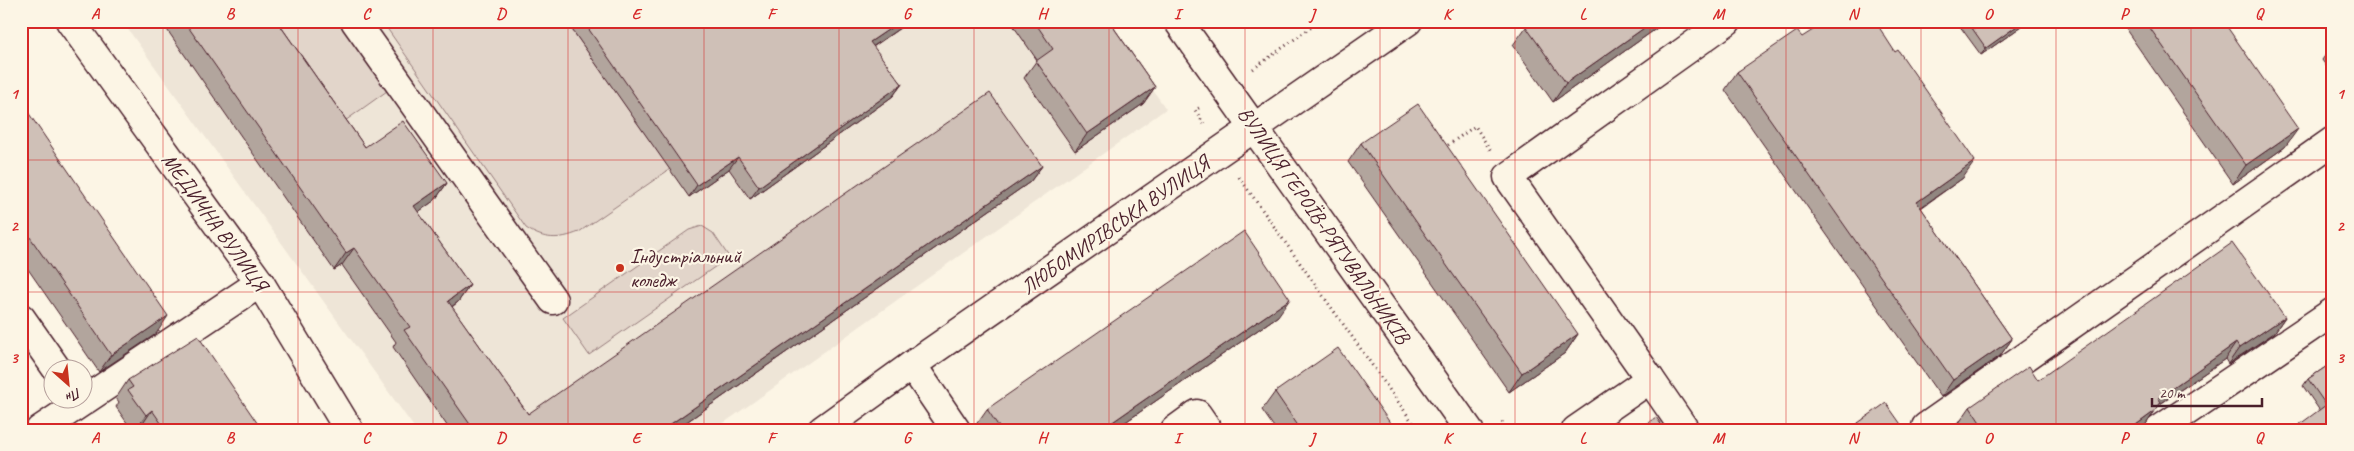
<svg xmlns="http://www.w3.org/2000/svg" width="2354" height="451" font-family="Caveat,sans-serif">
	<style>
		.built { fill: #eee5d7 }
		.green { fill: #e2d5ca; stroke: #967a7a }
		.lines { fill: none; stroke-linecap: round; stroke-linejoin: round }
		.minor-casing { stroke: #4a1f2b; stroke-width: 31 }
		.path { stroke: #4a1f2b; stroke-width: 3; stroke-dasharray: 1 4; stroke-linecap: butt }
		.minor { stroke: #fcf5e5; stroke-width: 28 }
		.wall { fill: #b2a59d; stroke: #4a1f2b }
		.shaded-wall { fill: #918680; stroke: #4a1f2b }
		.building { fill: #cfc0b7; stroke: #4a1f2b }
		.grid { fill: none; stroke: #d62828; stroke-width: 1; stroke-opacity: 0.55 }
		.poi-dot { fill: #c8321e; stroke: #fcf5e5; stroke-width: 2 }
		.labels { text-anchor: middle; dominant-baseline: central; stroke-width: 4.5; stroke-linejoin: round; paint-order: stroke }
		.street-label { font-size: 21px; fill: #4a1f2b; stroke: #fcf5e5 }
		.poi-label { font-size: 21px; fill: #4a1f2b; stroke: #fcf5e5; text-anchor: start }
		.neatline { fill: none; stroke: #d62828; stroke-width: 2 }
		.grid-label { font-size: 16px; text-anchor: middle; font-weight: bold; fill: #d62828 }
	</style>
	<rect width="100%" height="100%" fill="#fcf5e5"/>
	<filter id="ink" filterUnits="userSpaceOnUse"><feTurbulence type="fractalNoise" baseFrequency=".02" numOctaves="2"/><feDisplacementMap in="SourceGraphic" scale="10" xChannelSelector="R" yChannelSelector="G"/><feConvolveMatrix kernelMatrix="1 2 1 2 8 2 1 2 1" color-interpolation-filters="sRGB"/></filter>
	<g filter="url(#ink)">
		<polygon class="built" points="122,21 1105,21 1166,109 714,430 416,430"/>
		<g class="green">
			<polygon points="275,21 338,21 387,91 345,121"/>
			<path d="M382 21H566L670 169 579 232C559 240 544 240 526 228Z"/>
			<polygon points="702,226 713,233 729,257 589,355 563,318 689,230"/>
		</g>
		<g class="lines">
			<defs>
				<g id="minor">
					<polyline points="70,21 260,283 349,430"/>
					<polyline points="355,21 553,300"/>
					<polyline points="1178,21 1469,430"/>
					<polyline points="21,318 56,368"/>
					<polyline points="912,365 956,430"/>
					<polyline points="1650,379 1685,430"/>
					<polyline points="40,430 260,283"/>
					<polyline points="822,430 912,365 1408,21"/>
					<polyline points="1175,430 1197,414 1208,430"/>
					<polyline points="1576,430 1650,379 1508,177 1727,21"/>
					<polyline points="1928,430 1926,427 2333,141"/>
					<polyline points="2159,430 2333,312"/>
				</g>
			</defs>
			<use href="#minor" class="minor-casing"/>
			<g class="path">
				<polyline points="1253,69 1320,21"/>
				<polyline points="1199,108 1195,110 1204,124"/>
				<polyline points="1444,148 1475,126 1491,151"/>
				<polyline points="1239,177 1418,430"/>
				<polyline points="1502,422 1508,430"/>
			</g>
			<use href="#minor" class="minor"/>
		</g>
		<g class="wall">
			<polygon points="161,21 277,21 365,147 447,183 435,200 418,212 470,285 458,302 452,307 528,414 1042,166 1030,182 675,430 450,430 393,347 396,342 342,265 334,270"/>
			<polygon points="566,21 910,21 873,47 902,84 893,96 750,199 729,169 689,197"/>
			<polygon points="1010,21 1109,21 1155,87 1143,104 1075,151 1024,78 1037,60"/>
			<polygon points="1667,21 1553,102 1513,45 1526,27"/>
			<polygon points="1962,21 2025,21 2022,26 1981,55 1959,25"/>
			<polygon points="2120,21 2223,21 2285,147 2233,184"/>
			<polygon points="2328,21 2333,21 2333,28"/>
			<polygon points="1802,37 1963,178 1921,208 2012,339 2000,356 1941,397 1725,90 1737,72"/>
			<polygon points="2333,48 2333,76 2322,60 2327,53"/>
			<polygon points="21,102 156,334 99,372 21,259"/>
			<polygon points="1361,143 1578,334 1565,353 1509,392 1348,162"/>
			<polygon points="1278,316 1114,430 977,430 975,426 987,409"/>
			<polygon points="2285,317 2274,333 2228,364 2225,359 2159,405 2144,427 2140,430 1963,430 1959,423 1970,407 2038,380"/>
			<polygon points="2333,362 2333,430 2303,386 2308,379"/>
			<polygon points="128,380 262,430 142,430 140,428 137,430 132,430 116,407 119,402 116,398"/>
			<polygon points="1275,392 1395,430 1276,430 1262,410"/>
			<polygon points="1858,423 1905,430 1853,430"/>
		</g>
		<g class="shaded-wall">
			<polygon points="901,21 910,21 862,54 870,42"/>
			<polygon points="1654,21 1667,21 1553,102 1566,83"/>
			<polygon points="2024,21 2025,21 2022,26 1981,55 1986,48"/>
			<polygon points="902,84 893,96 750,199 759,187"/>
			<polygon points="1155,87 1143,104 1075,151 1087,134"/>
			<polygon points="2298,129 2285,147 2233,184 2246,165"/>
			<polygon points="738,157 729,169 689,197 697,185"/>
			<polygon points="1975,161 1963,178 1904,219 1917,202"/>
			<polygon points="1042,166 1030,182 675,430 662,430"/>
			<polygon points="447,183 435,200 403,223 414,206"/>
			<polygon points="354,248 342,265 334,270 346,253"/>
			<polygon points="470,285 458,302 436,318 448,301"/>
			<polygon points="1290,299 1278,316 1114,430 1101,430"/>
			<polygon points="168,316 156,334 99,372 111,355"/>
			<polygon points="2285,317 2274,333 2228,364 2239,348"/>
			<polygon points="1578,334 1565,353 1509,392 1522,373"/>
			<polygon points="2012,339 2000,356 1941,397 1953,380"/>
			<polygon points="2236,343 2225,359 2147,413 2158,398"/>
			<polygon points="152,410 140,428 137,430 136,430 146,415"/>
			<polygon points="2155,411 2144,427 2140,430 2129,430"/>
		</g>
		<g class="building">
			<polygon points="184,21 277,21 365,147 403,121 447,183 414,206 470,285 448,301 528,414 990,93 1042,166 662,430 474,430 404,330 410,327 354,248 346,253"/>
			<polygon points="583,21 901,21 870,42 902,84 759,187 738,157 697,185"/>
			<polygon points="1034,21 1109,21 1155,87 1087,134 1036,61 1053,49"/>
			<polygon points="1534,21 1654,21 1566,83 1526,27"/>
			<polygon points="1827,21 1875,21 1895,52 1898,50 1975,161 1917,202 2012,339 1953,380 1737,72 1797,31 1802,37"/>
			<polygon points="1967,21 2024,21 1986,48"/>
			<polygon points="2145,21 2223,21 2298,129 2246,165"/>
			<polygon points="2333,48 2333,61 2327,53"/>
			<polygon points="21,102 168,316 111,355 21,224"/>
			<polygon points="1418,104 1578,334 1522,373 1361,143"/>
			<polygon points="1244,231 1290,299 1101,430 1001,430 987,409"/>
			<polygon points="2232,243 2285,317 2239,348 2236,343 2158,398 2161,402 2155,411 2129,430 2120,430 2119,428 2117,430 1985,430 1970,407 2029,366 2038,380"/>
			<polygon points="198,336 262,430 166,430 152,410 146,415 128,390 133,387 128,380"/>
			<polygon points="1338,348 1395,430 1301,430 1275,392"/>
			<polygon points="2333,362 2333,430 2292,430 2326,405 2308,379"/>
			<polygon points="1886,403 1905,430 1863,430 1858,423"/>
			<polygon points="1656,417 1665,430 1638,430"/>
		</g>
	</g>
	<path class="grid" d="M163 21V430M298 21V430M433 21V430M568 21V430M704 21V430M839 21V430M974 21V430M1109 21V430M1245 21V430M1380 21V430M1515 21V430M1650 21V430M1786 21V430M1921 21V430M2056 21V430M2191 21V430M21 160H2333M21 292H2333"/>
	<circle class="poi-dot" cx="620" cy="268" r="5"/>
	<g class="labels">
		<g class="street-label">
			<text transform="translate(215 222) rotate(54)">МЕДИЧНА ВУЛИЦЯ</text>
			<text transform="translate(1115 225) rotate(-35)">ЛЮБОМИРІВСЬКА ВУЛИЦЯ</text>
			<text transform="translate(1324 225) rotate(55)">ВУЛИЦЯ ГЕРОЇВ-РЯТУВАЛЬНИКІВ</text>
		</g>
		<g class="poi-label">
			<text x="630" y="256">Індустріальний<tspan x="630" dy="24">коледж</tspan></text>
		</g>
	</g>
	<rect width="2354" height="451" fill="none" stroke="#fcf5e5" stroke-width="55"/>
	<g transform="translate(68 384) rotate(153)"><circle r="24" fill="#fcf5e5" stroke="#b59f9b"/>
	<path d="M0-4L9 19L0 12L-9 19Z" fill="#c8321e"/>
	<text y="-8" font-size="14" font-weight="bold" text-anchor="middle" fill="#4a1f2b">Пн</text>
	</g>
	<path d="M2152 398v8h110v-8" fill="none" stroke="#4a1f2b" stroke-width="2.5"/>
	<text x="2159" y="398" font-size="15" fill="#4a1f2b" stroke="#fcf5e5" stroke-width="4" paint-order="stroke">20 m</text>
	<rect x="28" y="28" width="2298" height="396" class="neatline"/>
	<g class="grid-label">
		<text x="95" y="19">A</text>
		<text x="230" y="19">B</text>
		<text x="366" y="19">C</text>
		<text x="501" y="19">D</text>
		<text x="636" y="19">E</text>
		<text x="771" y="19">F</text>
		<text x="907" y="19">G</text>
		<text x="1042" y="19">H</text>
		<text x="1177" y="19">I</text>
		<text x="1312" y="19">J</text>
		<text x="1447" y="19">K</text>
		<text x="1583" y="19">L</text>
		<text x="1718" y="19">M</text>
		<text x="1853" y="19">N</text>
		<text x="1988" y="19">O</text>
		<text x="2124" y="19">P</text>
		<text x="2259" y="19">Q</text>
		<text x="14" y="99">1</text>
		<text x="2340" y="99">1</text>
		<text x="14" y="231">2</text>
		<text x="2340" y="231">2</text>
		<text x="14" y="363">3</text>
		<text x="2340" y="363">3</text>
		<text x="95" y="443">A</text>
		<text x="230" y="443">B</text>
		<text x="366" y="443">C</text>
		<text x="501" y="443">D</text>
		<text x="636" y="443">E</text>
		<text x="771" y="443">F</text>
		<text x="907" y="443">G</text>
		<text x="1042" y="443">H</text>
		<text x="1177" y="443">I</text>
		<text x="1312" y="443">J</text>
		<text x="1447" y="443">K</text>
		<text x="1583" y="443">L</text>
		<text x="1718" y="443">M</text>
		<text x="1853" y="443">N</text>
		<text x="1988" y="443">O</text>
		<text x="2124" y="443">P</text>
		<text x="2259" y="443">Q</text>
	</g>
</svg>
